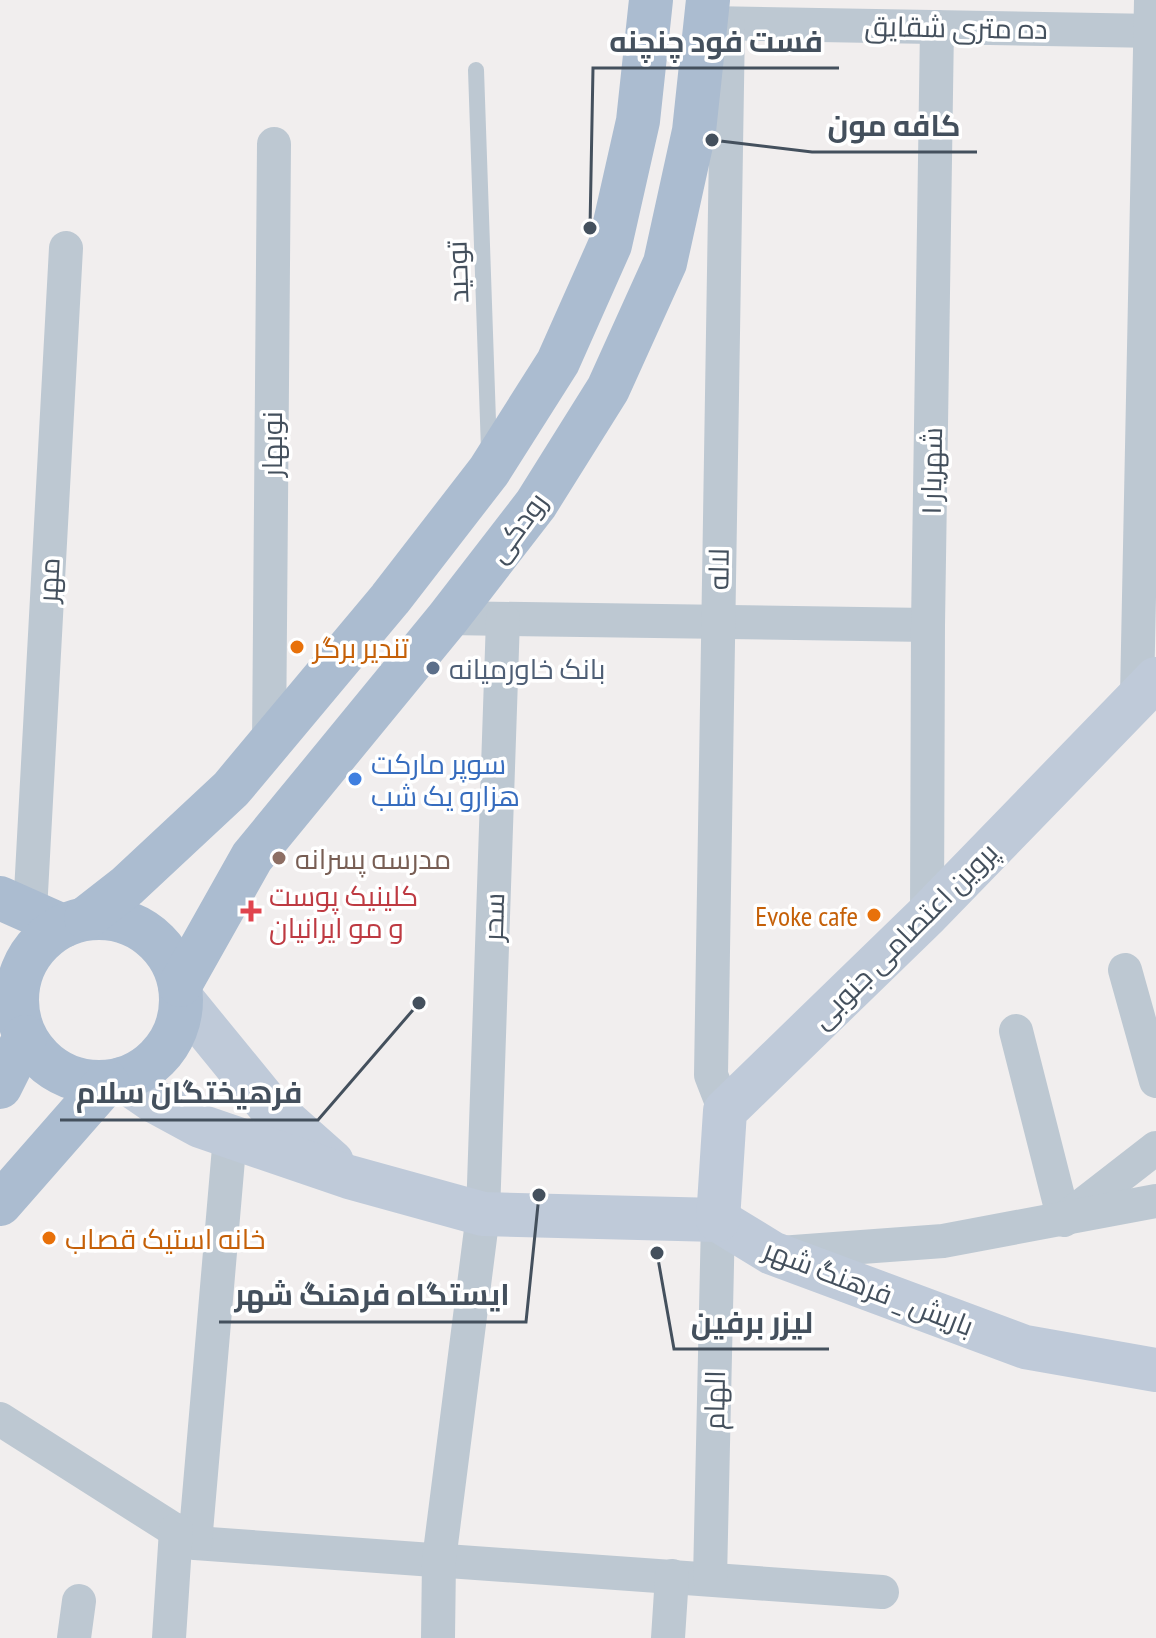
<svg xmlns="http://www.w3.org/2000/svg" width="1156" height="1638" font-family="'PT Sans Narrow',Cairo,sans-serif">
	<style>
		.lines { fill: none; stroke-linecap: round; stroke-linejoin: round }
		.service { stroke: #bdc8d2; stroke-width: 16 }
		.minor { stroke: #bdc8d2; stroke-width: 34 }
		.secondary { stroke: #bfcad9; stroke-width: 44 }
		.primary { stroke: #abbcd0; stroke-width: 44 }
		.food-dot { fill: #e8710a; stroke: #fff; stroke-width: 3 }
		.service-dot { fill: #5c6f8a; stroke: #fff; stroke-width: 3 }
		.shop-dot { fill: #3f7fe0; stroke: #fff; stroke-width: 3 }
		.education-dot { fill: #8d6e63; stroke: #fff; stroke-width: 3 }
		.health-dot { fill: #e0444e; stroke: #fff; stroke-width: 3 }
		.labels { text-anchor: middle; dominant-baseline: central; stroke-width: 7; stroke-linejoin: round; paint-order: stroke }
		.street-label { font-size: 28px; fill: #44505d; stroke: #fff }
		.food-label { font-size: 28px; fill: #c56008; stroke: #fff; text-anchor: start }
		.service-label { font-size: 28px; fill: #4e5e75; stroke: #fff; text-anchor: start }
		.shop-label { font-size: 28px; fill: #366cbe; stroke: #fff; text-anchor: start }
		.education-label { font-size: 28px; fill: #785e54; stroke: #fff; text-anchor: start }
		.health-label { font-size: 28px; fill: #be3a42; stroke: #fff; text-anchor: start }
		.leader { fill: none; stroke: #44505d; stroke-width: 3 }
		.callout-dot { fill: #44505d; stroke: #fff; stroke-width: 3 }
		.callout-label { font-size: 30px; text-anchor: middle; font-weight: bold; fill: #44505d; stroke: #fff; stroke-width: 7; stroke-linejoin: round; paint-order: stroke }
	</style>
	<rect width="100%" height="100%" fill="#f1eeee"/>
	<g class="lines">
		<polyline class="service" points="476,70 489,450"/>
		<g class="minor">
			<polyline points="708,23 1156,31"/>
			<polyline points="448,618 928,625"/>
			<polyline points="1137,696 1151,0"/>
			<polyline points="269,745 274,144"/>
			<polyline points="30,911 66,248"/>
			<polyline points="927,915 928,625 937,27"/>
			<polyline points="1125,970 1156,1081"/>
			<polyline points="1016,1031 1064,1220"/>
			<polyline points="725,1111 711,1075 728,24"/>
			<polyline points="1071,1214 1156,1148"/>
			<polyline points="780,1253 943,1241 1156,1201"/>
			<polyline points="0,1419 195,1543 882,1592"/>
			<polyline points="195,1543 230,1136"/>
			<polyline points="710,1579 718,1220"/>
			<polyline points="74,1638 79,1601"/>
			<polyline points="169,1638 176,1530"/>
			<polyline points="438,1638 439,1560 483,1214 503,619"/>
			<polyline points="668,1638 672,1576"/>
		</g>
		<g class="secondary">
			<polyline points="181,998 270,1107 332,1162"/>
			<polyline points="122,1079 154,1101 200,1126 349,1177 483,1214 718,1220 772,1253 1025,1347 1156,1370"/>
			<polyline points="718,1220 725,1111 927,915 1156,679"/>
		</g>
		<g class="primary">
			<polyline points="0,898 63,926"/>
			<circle cx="99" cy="1000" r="82"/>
			<polyline points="86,918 127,886 231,789 390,599 489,471 558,362 610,245 638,121 651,0"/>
			<polyline points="180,985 252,857 448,618 536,504 608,389 665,263 694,131 708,0"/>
			<polyline points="0,1087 25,1037"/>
			<polyline points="0,1204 107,1082"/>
		</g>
	</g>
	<g class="food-dot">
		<circle cx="297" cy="647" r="8"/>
		<circle cx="874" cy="915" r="8"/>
		<circle cx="49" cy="1238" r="8"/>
	</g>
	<circle class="service-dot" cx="433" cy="668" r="8"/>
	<circle class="shop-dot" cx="355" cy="779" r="8"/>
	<circle class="education-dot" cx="279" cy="858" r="8"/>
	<path class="health-dot" d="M247 899h8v8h8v8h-8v8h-8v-8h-8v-8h8z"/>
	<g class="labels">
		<g class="street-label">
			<text transform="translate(956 27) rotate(1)">ده متری شقایق</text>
			<text transform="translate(457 272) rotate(-92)">توحید</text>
			<text transform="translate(271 444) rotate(-90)">نوبهار</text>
			<text transform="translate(931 471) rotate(-89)">شهریار ۱</text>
			<text transform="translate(517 527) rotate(-54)">رودکى</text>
			<text transform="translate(718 569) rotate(-89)">لاله</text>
			<text transform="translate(48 580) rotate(-87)">مهر</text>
			<text transform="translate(493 917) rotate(-88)">سحر</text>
			<text transform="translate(904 935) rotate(-45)">پروین اعتصامی جنوبی</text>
			<text transform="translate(869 1287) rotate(21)">باریش _ فرهنگ شهر</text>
			<text transform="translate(714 1400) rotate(-89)">الهام</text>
		</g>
		<g class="food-label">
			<text x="313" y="647">تندیر برگر</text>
			<text x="858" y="915" text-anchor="end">Evoke cafe</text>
			<text x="65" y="1238">خانه استیک قصاب</text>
		</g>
		<g class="service-label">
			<text x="449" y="668">بانک خاورمیانه</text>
		</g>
		<g class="shop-label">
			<text x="371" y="763">سوپر مارکت<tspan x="371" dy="32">هزارو یک شب</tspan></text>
		</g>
		<g class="education-label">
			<text x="295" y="858">مدرسه پسرانه</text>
		</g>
		<g class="health-label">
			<text x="269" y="895">کلینیک پوست<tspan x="269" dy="32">و مو ایرانیان</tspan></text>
		</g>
	</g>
	<path class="leader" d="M590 228L593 68H839M712 140L812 152H977M419 1003L318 1120H60M539 1195L526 1322H219M657 1253L674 1349H829"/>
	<g class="callout-dot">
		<circle cx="590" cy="228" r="8"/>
		<circle cx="712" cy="140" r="8"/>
		<circle cx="419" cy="1003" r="8"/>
		<circle cx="539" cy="1195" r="8"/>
		<circle cx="657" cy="1253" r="8"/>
	</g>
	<g class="callout-label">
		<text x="716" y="52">فست فود چنچنه</text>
		<text x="894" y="136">کافه مون</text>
		<text x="189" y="1103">فرهیختگان سلام</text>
		<text x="372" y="1305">ایستگاه فرهنگ شهر</text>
		<text x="752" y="1333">لیزر برفین</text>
	</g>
</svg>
